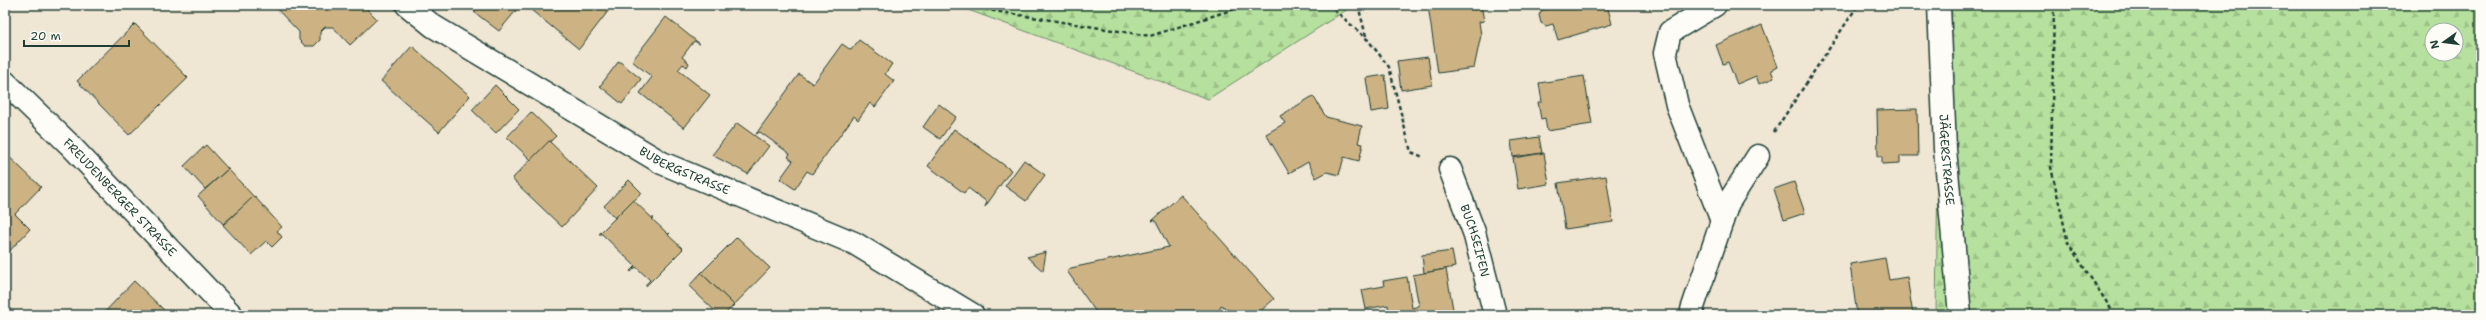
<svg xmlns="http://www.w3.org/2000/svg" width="2486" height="320" font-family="'Shantell Sans',sans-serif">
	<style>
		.forest { fill: url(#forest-firs); stroke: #6a8e68; fill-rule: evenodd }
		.building { fill: #cdb383; stroke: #1f3d34 }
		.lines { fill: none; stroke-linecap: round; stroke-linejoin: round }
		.minor-casing { stroke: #1f3d34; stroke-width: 25 }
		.path { stroke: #1f3d34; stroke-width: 2.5; stroke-dasharray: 4 3; stroke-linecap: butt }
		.minor { stroke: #fdfcf7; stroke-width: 22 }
		.labels { text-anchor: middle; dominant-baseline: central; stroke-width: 3.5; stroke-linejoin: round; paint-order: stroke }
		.street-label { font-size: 12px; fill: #1f3d34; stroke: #fdfcf7 }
	</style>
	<defs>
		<pattern id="forest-firs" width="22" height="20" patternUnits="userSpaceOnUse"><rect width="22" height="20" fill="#b6e09d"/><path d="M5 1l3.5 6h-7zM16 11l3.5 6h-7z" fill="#9cc188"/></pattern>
	</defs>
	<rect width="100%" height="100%" fill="#efe6d4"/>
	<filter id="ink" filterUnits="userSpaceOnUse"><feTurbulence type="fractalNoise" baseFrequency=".025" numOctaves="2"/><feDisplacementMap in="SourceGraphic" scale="8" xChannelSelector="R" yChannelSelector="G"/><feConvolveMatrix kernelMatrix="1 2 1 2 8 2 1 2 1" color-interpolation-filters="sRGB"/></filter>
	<g filter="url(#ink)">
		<g class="forest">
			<polygon points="955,5 1354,5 1208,99"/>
			<path d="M1940 5H2481V315H1936ZM2432 30H2456V54H2432Z"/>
		</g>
		<g class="building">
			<polygon points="273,5 363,5 377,19 350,45 333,27 325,27 320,32 320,40 314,46 305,46 299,40 299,32"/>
			<polygon points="480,5 516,5 519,7 499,31 474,12"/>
			<polygon points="525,5 611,5 612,6 579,49"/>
			<polygon points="1436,5 1481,5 1484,21 1479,22 1481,35 1474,68 1438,73 1428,6"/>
			<polygon points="1548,5 1607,5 1612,24 1558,40 1553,24 1546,26 1541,23 1539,15 1542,10 1549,9"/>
			<polygon points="666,17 700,44 694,41 682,57 689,63 687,67 683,64 678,70 710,95 684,128 640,93 652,77 632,61"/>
			<polygon points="135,24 188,78 129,135 77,81"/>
			<polygon points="1762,25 1778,67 1771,70 1774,78 1759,84 1756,76 1737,84 1728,62 1723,64 1716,45"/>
			<polygon points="859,40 892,64 885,74 894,81 875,107 870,103 858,120 854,116 812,174 807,171 795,189 780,179 793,161 788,157 790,154 760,132 756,134 799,74 813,84 842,44 851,50"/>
			<polygon points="412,46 470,96 439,132 381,81"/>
			<polygon points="1428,57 1432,85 1401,90 1397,61"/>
			<polygon points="619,61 641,79 622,104 600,86"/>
			<polygon points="1385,75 1389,109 1371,112 1366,78"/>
			<polygon points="1584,76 1592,124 1547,131 1545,118 1541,119 1538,102 1542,102 1539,83"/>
			<polygon points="495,85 519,109 496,133 472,110"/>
			<polygon points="1313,96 1326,117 1362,126 1358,143 1363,144 1359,161 1344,157 1339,175 1327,172 1316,178 1308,162 1289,173 1266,134 1285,123 1280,116"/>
			<polygon points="939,104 956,117 940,139 923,127"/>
			<polygon points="1917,109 1918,156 1900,156 1900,163 1882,164 1882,156 1878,156 1877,110"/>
			<polygon points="531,112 556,136 531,160 507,137"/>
			<polygon points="737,123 769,146 748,174 712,155"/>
			<polygon points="954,129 1011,170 985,207 987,202 968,188 964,193 928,166"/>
			<polygon points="1539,137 1542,153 1513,157 1511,141"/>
			<polygon points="549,141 598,188 562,227 512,179"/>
			<polygon points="206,145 228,169 205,189 184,166"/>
			<polygon points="5,153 41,187 15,214 30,229 5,256"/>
			<polygon points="1544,153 1549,184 1518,189 1513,158"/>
			<polygon points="1024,160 1045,175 1026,201 1005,186"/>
			<polygon points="228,169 254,197 223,224 198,196"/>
			<polygon points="1606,176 1613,222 1565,229 1558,183"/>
			<polygon points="629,180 642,193 615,218 604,206"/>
			<polygon points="1794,182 1805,213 1784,220 1774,189"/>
			<polygon points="1181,195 1274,299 1256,315 1236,315 1221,305 1218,315 1098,315 1067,271 1071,268 1169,247 1155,220 1152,221"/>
			<polygon points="254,196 282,227 277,231 282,237 272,247 266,241 251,255 223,225"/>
			<polygon points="633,200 652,218 654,218 652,219 668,234 670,233 668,235 683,249 646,286 645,285 650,280 636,267 631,272 630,271 635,266 602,234 599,234"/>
			<polygon points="737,237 770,268 734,305 701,273"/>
			<polygon points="1452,251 1455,267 1424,273 1422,255"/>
			<polygon points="1046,252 1043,271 1027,257"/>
			<polygon points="1885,258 1889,280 1907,277 1913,315 1857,315 1850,264"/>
			<polygon points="1446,269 1454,315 1389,315 1388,305 1366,309 1362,290 1384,286 1383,281 1407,277 1412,308 1419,306 1413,275"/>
			<polygon points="701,273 734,305 724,315 719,315 689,286"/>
			<polygon points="134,281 165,311 162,315 102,315"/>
		</g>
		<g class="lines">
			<defs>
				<g id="minor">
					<path id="s1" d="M407 5 433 26 662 163 854 243 973 315"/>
					<polyline points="1715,5 1670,32 1665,53 1677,105 1722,221"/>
					<path id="s2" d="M1939 5 1945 149 1960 315"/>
					<path id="s3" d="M5 82 69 144 232 315"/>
					<path id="s4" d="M1450 169 1474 232 1495 315"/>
					<polyline points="1693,315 1692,310 1728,203 1758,156"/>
				</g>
			</defs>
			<use href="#minor" class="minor-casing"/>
			<g class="path">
				<polyline points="957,5 1150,36 1247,5"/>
				<polyline points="1329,5 1368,40 1389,67 1411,152 1423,157"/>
				<polyline points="1358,5 1367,40"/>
				<polyline points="2054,5 2051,167 2068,243 2115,315"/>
				<polyline points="1774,132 1858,5"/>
			</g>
			<use href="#minor" class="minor"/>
		</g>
	</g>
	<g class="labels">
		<g class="street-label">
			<text stroke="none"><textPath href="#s2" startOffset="155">JÄGERSTRASSE</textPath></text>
			<text stroke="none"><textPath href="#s1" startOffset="324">BUBERGSTRASSE</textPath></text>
			<text stroke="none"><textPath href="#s3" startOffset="163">FREUDENBERGER STRASSE</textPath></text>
			<text stroke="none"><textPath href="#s4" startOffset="76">BUCHSEIFEN</textPath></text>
		</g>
	</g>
	<rect width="2486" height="320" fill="none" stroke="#fdfcf7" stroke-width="20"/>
	<rect x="10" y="10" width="2466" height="300" fill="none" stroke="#1f3d34" stroke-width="1.5" filter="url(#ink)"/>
	<g transform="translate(2444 42) rotate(256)"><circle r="19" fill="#fdfcf7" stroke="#a4b0a9"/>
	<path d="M0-3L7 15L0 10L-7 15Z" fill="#1f3d34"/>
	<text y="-6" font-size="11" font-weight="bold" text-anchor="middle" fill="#1f3d34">N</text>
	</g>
	<path d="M24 40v6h105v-6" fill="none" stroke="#1f3d34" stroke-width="2"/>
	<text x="30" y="40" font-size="12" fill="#1f3d34" stroke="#fdfcf7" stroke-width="3" paint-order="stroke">20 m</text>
</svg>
